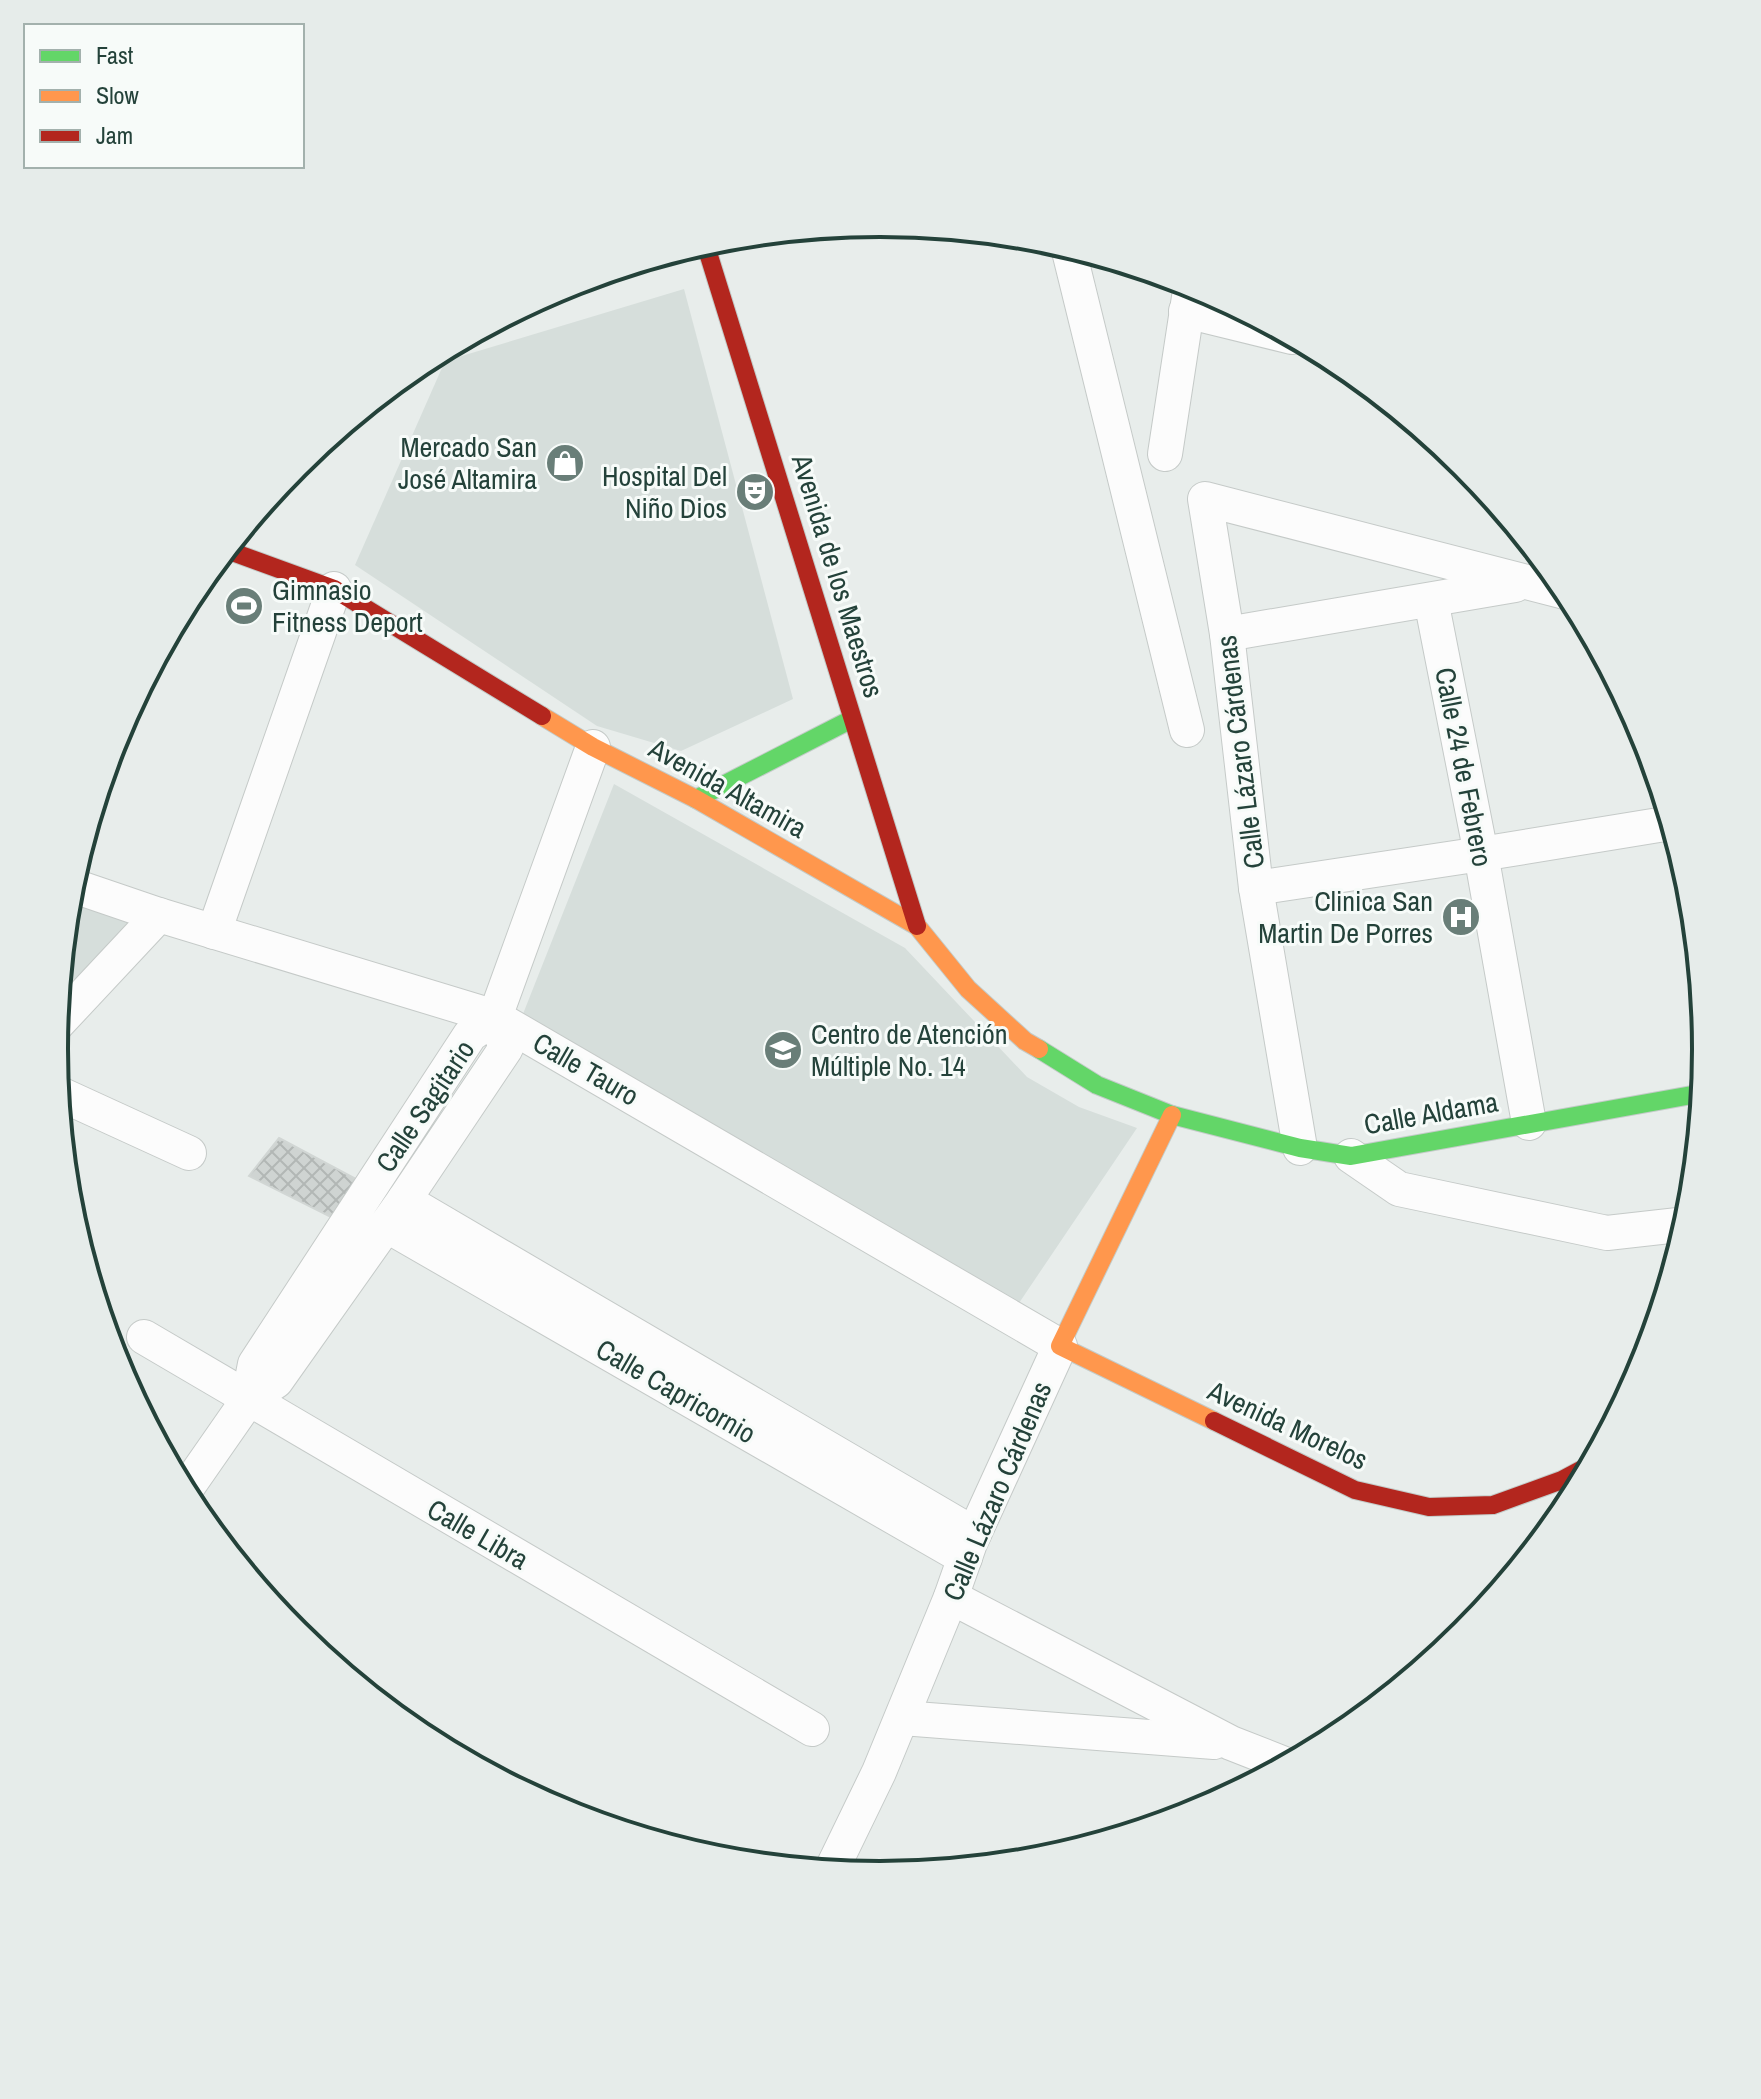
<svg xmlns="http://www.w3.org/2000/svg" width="1761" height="2099" font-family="'Archivo Narrow',sans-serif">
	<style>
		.built { fill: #d6dedb }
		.building { fill: url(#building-cross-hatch); stroke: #d1d6d4; stroke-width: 2 }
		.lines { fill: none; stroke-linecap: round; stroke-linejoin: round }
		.street-casing { stroke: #c5cac8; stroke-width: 36 }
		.fast-casing { stroke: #c3cbc8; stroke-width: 20 }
		.slow-casing { stroke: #c3cbc8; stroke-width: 20 }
		.jam-casing { stroke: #c3cbc8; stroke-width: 20 }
		.path { stroke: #c3ccca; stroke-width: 5; stroke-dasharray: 4 6; stroke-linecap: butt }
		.street { stroke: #fcfcfc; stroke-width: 34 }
		.fast { stroke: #63d668; stroke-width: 18 }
		.slow { stroke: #ff974d; stroke-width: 18 }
		.jam { stroke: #b3261e; stroke-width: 18 }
		.labels { text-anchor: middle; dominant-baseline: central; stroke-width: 6; stroke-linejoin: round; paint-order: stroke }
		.poi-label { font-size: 28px; fill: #24423a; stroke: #f7fbf9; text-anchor: end }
		.street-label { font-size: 28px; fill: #24423a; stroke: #f7fbf9 }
		.rim { fill: none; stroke: #24423a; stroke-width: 4 }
	</style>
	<defs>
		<pattern id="building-cross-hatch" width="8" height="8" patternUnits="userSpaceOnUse" patternTransform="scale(2)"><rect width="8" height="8" fill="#cfd4d2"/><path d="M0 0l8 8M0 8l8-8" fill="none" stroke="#b2b7b5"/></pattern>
	</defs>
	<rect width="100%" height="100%" fill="#e8edeb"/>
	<g class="built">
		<polygon points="684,289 793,699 681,751 597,726 355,565 445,361"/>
		<polygon points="614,784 905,948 1027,1077 1079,1107 1137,1128 1015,1309 519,1024"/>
		<polygon points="69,898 138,920 59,999"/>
	</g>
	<polygon class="building" points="279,1138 358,1180 331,1217 249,1176"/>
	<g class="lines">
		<defs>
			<g id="street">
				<polyline points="1068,247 1187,730"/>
				<polyline points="1186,311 1292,337"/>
				<polyline points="1165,454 1191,284"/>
				<polyline points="1431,600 1481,854 1529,1123"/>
				<polyline points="1227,634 1515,585"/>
				<polyline points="71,885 159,915 495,1017 1060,1346 970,1543 951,1597 879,1772 831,1871"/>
				<polyline points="1256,888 1481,854 1671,823"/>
				<polyline points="214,932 334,589"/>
				<polyline points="495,1017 593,747"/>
				<polyline points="56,1025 159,915"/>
				<polyline points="58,1093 189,1153"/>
				<polyline points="1300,1148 1256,888 1227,634 1205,499 1569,593"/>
				<polyline points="1351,1156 1399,1189 1607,1233 1687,1224"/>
				<polyline points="404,1200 974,1534"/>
				<polyline points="386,1225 965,1558"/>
				<polyline points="144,1337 812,1729"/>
				<polyline points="184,1492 248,1400 276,1381 404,1200 506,1048 495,1017 470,1035 255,1364 248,1400"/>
				<polyline points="951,1597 1231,1743 1287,1765"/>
				<polyline points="902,1718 1214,1742"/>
			</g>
			<g id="fast">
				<polyline points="696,799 852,719"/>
				<polyline points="1039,1049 1097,1085 1172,1115 1300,1148 1351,1156 1703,1093"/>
			</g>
			<g id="slow">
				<polyline points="542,716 593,747 696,799 917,926 968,989 1025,1041 1039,1049"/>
				<polyline points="1172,1115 1060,1346 1214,1421"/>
			</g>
			<g id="jam">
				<polyline points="705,243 917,926"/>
				<polyline points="227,550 334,589 542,716"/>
				<polyline points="1214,1421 1355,1490 1429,1507 1493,1505 1562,1480 1592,1464"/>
			</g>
		</defs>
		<use href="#street" class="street-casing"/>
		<use href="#fast" class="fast-casing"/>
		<use href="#slow" class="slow-casing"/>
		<use href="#jam" class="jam-casing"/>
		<polyline class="path" points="1539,1544 1544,1530"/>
		<use href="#street" class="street"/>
		<use href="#fast" class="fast"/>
		<use href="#slow" class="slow"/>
		<use href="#jam" class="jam"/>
	</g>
	<defs>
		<symbol id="shop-disc" viewBox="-11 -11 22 22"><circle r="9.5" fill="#697e78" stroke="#f7fbf9"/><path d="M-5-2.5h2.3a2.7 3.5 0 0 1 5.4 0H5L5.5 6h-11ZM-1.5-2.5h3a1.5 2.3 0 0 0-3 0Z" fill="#fff"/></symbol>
		<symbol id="theatre-disc" viewBox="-11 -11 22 22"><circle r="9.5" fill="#697e78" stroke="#f7fbf9"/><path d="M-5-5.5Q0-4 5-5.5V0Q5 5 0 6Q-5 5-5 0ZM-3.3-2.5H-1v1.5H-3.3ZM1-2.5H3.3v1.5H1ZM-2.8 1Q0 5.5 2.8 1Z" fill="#fff"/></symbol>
		<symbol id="stadium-disc" viewBox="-11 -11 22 22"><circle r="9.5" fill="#697e78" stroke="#f7fbf9"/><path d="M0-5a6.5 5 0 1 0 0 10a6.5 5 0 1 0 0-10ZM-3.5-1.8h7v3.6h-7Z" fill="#fff"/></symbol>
		<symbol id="hospital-disc" viewBox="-11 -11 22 22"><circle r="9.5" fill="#697e78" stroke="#f7fbf9"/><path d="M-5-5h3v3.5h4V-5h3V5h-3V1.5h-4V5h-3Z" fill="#fff"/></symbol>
		<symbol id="school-disc" viewBox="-11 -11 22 22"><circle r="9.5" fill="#697e78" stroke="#f7fbf9"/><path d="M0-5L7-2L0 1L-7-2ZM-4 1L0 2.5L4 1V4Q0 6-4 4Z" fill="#fff"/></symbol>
	</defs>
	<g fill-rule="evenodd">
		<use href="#shop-disc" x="543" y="441" width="44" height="44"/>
		<use href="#theatre-disc" x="733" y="470" width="44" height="44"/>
		<use href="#stadium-disc" x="222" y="584" width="44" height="44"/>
		<use href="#hospital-disc" x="1439" y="895" width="44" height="44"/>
		<use href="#school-disc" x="761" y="1028" width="44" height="44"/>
	</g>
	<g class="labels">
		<g class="poi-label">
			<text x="537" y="447">Mercado San<tspan x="537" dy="32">José Altamira</tspan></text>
			<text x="727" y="476">Hospital Del<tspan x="727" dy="32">Niño Dios</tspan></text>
			<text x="272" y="590" text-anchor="start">Gimnasio<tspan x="272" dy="32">Fitness Deport</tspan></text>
			<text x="1433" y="901">Clinica San<tspan x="1433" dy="32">Martin De Porres</tspan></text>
			<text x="811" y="1034" text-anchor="start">Centro de Atención<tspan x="811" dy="32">Múltiple No. 14</tspan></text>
		</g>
		<g class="street-label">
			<text transform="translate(838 576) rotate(73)">Avenida de los Maestros</text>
			<text transform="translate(1240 752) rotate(-97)">Calle Lázaro Cárdenas</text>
			<text transform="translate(1464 767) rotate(79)">Calle 24 de Febrero</text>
			<text transform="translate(728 788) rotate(29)">Avenida Altamira</text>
			<text transform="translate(586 1069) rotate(30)">Calle Tauro</text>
			<text transform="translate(425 1106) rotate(-56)">Calle Sagitario</text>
			<text transform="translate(1431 1113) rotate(-10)">Calle Aldama</text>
			<text transform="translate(676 1391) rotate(30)">Calle Capricornio</text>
			<text transform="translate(1288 1425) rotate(25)">Avenida Morelos</text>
			<text transform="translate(997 1491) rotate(-67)">Calle Lázaro Cárdenas</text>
			<text transform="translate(478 1534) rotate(30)">Calle Libra</text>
		</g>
	</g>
	<path d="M0 0H1761V2099H0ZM68 1049a812 812 0 1 1 1624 0a812 812 0 1 1-1624 0Z" fill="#e6ecea" fill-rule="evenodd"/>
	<path class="rim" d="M68 1049a812 812 0 1 1 1624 0a812 812 0 1 1-1624 0Z"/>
	<rect x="24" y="24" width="280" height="144" fill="#f7fbf9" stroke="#a3b1ad" stroke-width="2"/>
	<rect x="40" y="50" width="40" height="12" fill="#63d668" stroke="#a3b1ad" stroke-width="2"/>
	<text x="96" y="64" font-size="24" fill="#24423a">Fast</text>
	<rect x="40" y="90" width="40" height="12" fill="#ff974d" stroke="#a3b1ad" stroke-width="2"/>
	<text x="96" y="104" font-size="24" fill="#24423a">Slow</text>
	<rect x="40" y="130" width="40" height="12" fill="#b3261e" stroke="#a3b1ad" stroke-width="2"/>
	<text x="96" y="144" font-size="24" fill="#24423a">Jam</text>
</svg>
